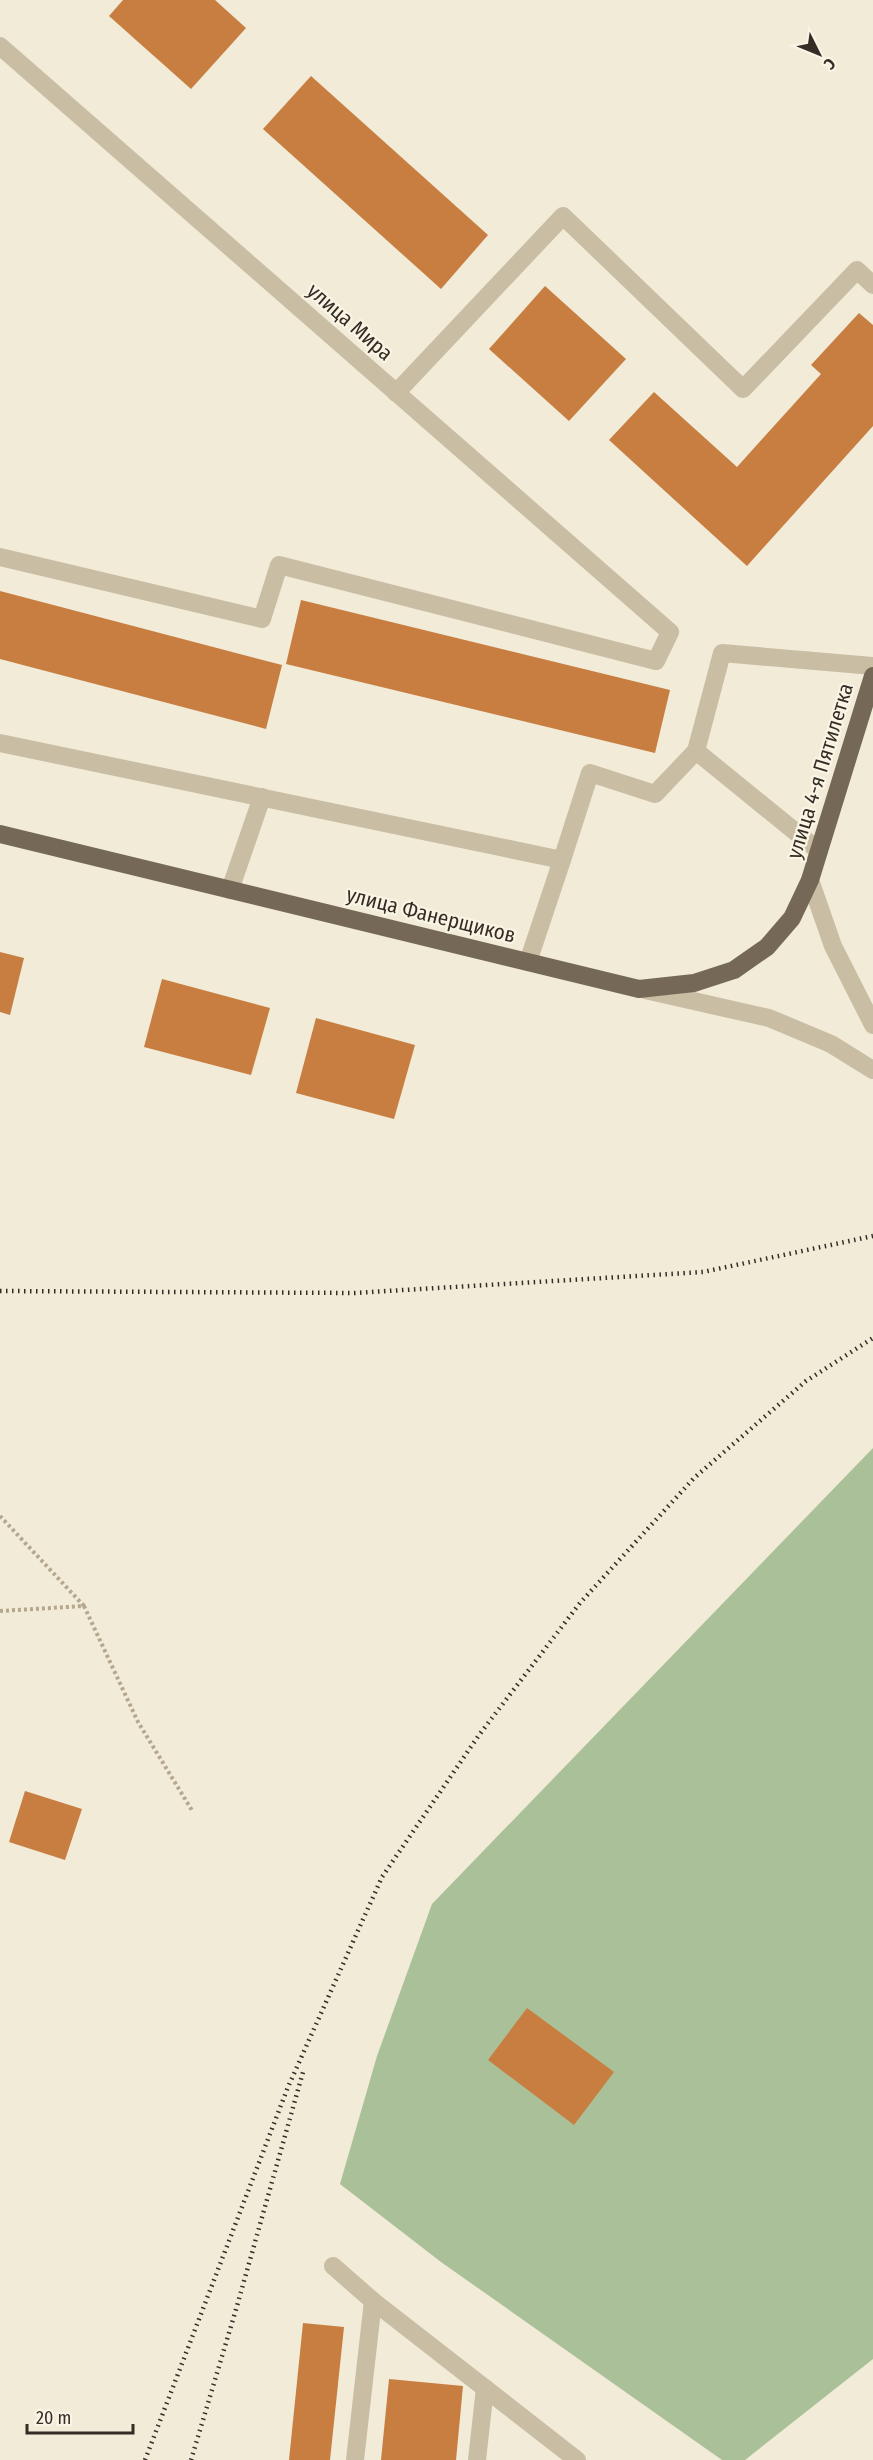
<svg xmlns="http://www.w3.org/2000/svg" width="873" height="2460" font-family="'Fira Sans Condensed',sans-serif">
	<style>
		.green { fill: #aac098 }
		.building { fill: #c77e40 }
		.lines { fill: none; stroke-linecap: round; stroke-linejoin: round }
		.path { stroke: #b5a78e; stroke-width: 4; stroke-dasharray: 3 3; stroke-linecap: butt }
		.minor { stroke: #c9bda4; stroke-width: 18 }
		.major { stroke: #766856; stroke-width: 18 }
		.rail { stroke: #342d26; stroke-width: 4.5; stroke-dasharray: 1.5 4.5; stroke-linecap: butt }
		.labels { text-anchor: middle; dominant-baseline: central; stroke-width: 4.5; stroke-linejoin: round; paint-order: stroke }
		.street-label { font-size: 21px; fill: #342d26; stroke: #f9f4e4 }
	</style>
	<rect width="100%" height="100%" fill="#f1ebd8"/>
	<polygon class="green" points="873,1448 873,2359 745,2460 722,2460 441,2262 340,2184 377,2056 432,1904"/>
	<g class="building">
		<polygon points="123,0 215,0 246,28 191,89 109,16"/>
		<polygon points="311,76 488,235 441,289 263,129"/>
		<polygon points="545,286 626,359 569,421 489,349"/>
		<polygon points="859,313 873,325 873,426 747,566 609,440 654,392 737,467 821,374 811,365"/>
		<polygon points="0,591 282,665 266,729 0,659"/>
		<polygon points="301,600 670,690 655,753 286,664"/>
		<polygon points="0,952 24,958 10,1015 0,1012"/>
		<polygon points="162,979 270,1008 251,1075 144,1047"/>
		<polygon points="316,1018 415,1045 394,1119 296,1093"/>
		<polygon points="25,1791 82,1809 65,1860 9,1842"/>
		<polygon points="527,2008 614,2072 574,2125 488,2060"/>
		<polygon points="303,2323 344,2327 330,2460 289,2460"/>
		<polygon points="389,2379 463,2386 456,2460 381,2460"/>
	</g>
	<g class="lines">
		<g class="path">
			<polyline points="0,1516 84,1606"/>
			<polyline points="0,1611 84,1606 138,1722 193,1812"/>
		</g>
		<g class="minor">
			<polyline points="0,46 670,632 656,661 279,565 262,619 0,557"/>
			<polyline points="396,393 563,216 743,389 857,270 873,285"/>
			<polyline points="0,743 562,860 590,773 655,794 696,751"/>
			<polyline points="819,851 696,751 722,653 873,666"/>
			<polyline points="810,880 833,946 873,1025"/>
			<polyline points="230,890 262,797"/>
			<polyline points="528,962 562,860"/>
			<polyline points="645,990 769,1018 831,1044 873,1070"/>
			<polyline points="333,2266 373,2301 577,2460"/>
			<polyline points="355,2460 373,2301"/>
			<polyline points="477,2460 485,2388"/>
		</g>
		<polyline class="major" points="0,834 639,989 694,983 734,970 767,947 792,918 810,880 873,676"/>
		<g class="rail">
			<polyline points="0,1291 354,1293 703,1272 873,1236"/>
			<polyline points="145,2460 288,2087 382,1877 479,1735 580,1603 694,1478 806,1381 873,1338"/>
			<polyline points="191,2460 237,2306 303,2072"/>
		</g>
	</g>
	<g class="labels">
		<g class="street-label">
			<text transform="translate(350 322) rotate(41)">улица Мира</text>
			<text transform="translate(820 771) rotate(-73)">улица 4-я Пятилетка</text>
			<text transform="translate(431 915) rotate(14)">улица Фанерщиков</text>
		</g>
	</g>
	<g transform="translate(819 54) rotate(133)" stroke="#f9f4e4" stroke-width="4.5" paint-order="stroke">
	<path d="M0-4.5L10 22L0 15L-10 22Z" fill="#342d26"/>
	<text y="-9" font-size="16" font-weight="bold" text-anchor="middle" fill="#342d26">С</text>
	</g>
	<path d="M27 2424v9h106v-9" fill="none" stroke="#342d26" stroke-width="3"/>
	<text x="36" y="2424" font-size="18" fill="#342d26" stroke="#f9f4e4" stroke-width="4.5" paint-order="stroke">20 m</text>
</svg>
